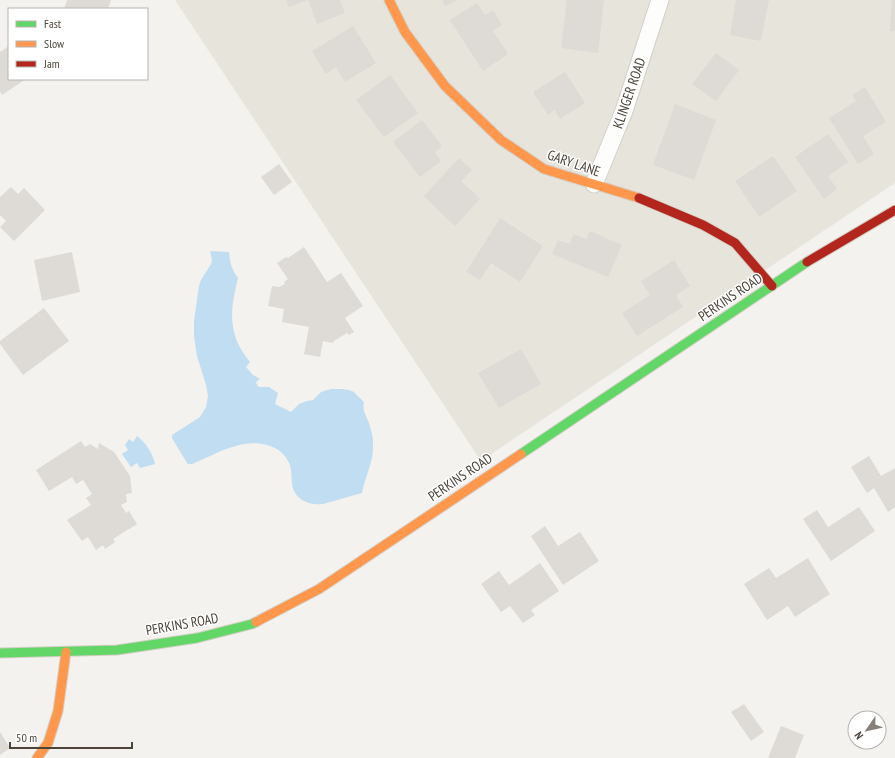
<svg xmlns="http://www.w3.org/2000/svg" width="895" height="758" font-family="'PT Sans Narrow',sans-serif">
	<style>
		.residential { fill: #e7e4dc }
		.water { fill: #c0ddf1 }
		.building { fill: #dedbd6 }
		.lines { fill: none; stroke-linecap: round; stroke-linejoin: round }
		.street-casing { stroke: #d2d0cb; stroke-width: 19 }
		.fast-casing { stroke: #d3cfc5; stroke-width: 11 }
		.slow-casing { stroke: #d3cfc5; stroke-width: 11 }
		.jam-casing { stroke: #d3cfc5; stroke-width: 11 }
		.street { stroke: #fdfdfc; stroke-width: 17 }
		.fast { stroke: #63d668; stroke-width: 9 }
		.slow { stroke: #ff974d; stroke-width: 9 }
		.jam { stroke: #b3261e; stroke-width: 9 }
		.labels { text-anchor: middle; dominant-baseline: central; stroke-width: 3; stroke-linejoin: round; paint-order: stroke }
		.street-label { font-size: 14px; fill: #4b4439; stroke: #fff }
	</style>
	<rect width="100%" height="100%" fill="#f4f2ee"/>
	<polygon class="residential" points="175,0 895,0 895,183 481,461"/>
	<g class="water">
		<path d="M210 251 229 252C230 263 232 270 238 278 230 310 227 335 250 362L246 367 253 375 260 379 256 382 257 385 259 387H269L278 393 275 404 291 412 299 404 307 401 313 400 321 392 331 389H342L349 390 354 392 364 402C362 410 366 415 369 423 371 430 374 439 373 447 373 463 365 477 362 493L323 504C309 506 293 499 292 483 291 477 292 471 290 465 283 446 262 441 244 444 226 447 209 457 192 464H188L187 463 172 438V435L200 417 206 407 208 396 206 385 197 356 194 336V321L199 286 201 280 211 264 212 260Z"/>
		<path d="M137 436C146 443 152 452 155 464L140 468 137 463 131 467 122 454 128 450 125 445 129 439 133 442Z"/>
	</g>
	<g class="building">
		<polygon points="67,0 111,0 108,9 64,9"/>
		<polygon points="286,0 340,0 345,13 317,24 308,0 289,7"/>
		<polygon points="442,0 458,0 445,6"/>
		<polygon points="567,0 604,0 598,53 561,48"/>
		<polygon points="736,0 769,0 761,41 730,35"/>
		<polygon points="892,0 895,0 895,31 890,31"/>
		<polygon points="477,3 485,15 493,10 502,25 493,31 508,54 483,71 450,20"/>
		<polygon points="353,26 376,63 345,82 336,67 326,74 312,51"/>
		<polygon points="9,46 9,79 26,79 2,95 0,91 0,52"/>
		<polygon points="716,53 739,70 716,101 692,84"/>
		<polygon points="565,72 585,103 560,119 555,110 548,115 533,92"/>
		<polygon points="390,75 418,113 384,137 356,100"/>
		<polygon points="865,87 886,122 863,136 874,154 858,164 829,118 856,101 852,95"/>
		<polygon points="675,104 716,120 694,180 653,165"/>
		<polygon points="422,120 442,146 435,152 441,161 420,177 393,142"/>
		<polygon points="828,134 848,162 828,176 837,189 824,199 795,157"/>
		<polygon points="773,156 797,191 759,217 735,181"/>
		<polygon points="459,158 472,170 461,181 480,199 455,226 424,196"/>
		<polygon points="279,164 292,182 274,195 261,177"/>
		<polygon points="11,187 18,194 24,188 45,210 14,241 0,227 6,221 0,215 0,197"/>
		<polygon points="500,218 543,246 520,282 491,263 480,280 466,272"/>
		<polygon points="590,231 622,245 608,277 552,254 558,240 569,244 574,234 586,239"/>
		<polygon points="304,247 327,282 341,273 363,306 345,318 354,332 349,335 347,333 334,341 333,343 323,341 320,357 304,354 309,327 282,322 284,309 268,306 272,286 279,287 285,284 284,282 288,279 277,263 286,257 288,258"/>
		<polygon points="72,252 80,292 42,301 34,260"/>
		<polygon points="674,260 690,286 676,295 683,307 637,336 622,313 650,295 641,281"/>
		<polygon points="44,308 69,341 23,375 0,344 0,341"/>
		<polygon points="521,349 541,384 499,408 478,373"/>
		<polygon points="81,441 85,447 90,444 98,449 99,443 114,452 130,476 132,493 126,494 127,502 121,505 126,513 129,511 137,524 113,539 115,542 105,549 103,545 96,550 88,537 82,541 67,520 91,505 86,498 92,494 83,480 76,484 72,477 49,491 36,470"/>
		<polygon points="869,456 881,476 895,468 895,507 888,512 874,488 867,493 851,467"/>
		<polygon points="859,507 875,531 831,561 803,519 817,510 828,527"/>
		<polygon points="545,526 558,546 580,532 599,561 563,585 531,536"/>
		<polygon points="808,558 830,594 795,617 788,606 767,620 744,584 769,568 776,578"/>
		<polygon points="540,563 559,591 531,610 535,615 523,623 510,606 501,612 481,584 499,571 509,585"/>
		<polygon points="744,704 764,732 751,741 731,712"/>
		<polygon points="781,726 804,735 795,758 768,758"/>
		<polygon points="0,732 10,748 0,755"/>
	</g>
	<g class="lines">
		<defs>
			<polyline id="street" points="594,184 624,111 660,0"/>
			<g id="fast">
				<polyline points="521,454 807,262"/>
				<polyline points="0,653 117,650 197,638 252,624 256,622"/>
			</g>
			<g id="slow">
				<polyline points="389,0 405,32 445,86 501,140 544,169 639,198"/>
				<polyline points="256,622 319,589 521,454"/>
				<polyline points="37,758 48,743 58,711 66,652"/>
			</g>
			<g id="jam">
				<polyline points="639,198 703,225 735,243 772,286"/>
				<polyline points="807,262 895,210"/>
			</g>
		</defs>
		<use href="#street" class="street-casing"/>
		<use href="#fast" class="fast-casing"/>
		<use href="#slow" class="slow-casing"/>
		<use href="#jam" class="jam-casing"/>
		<use href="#street" class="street"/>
		<use href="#fast" class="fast"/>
		<use href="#slow" class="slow"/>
		<use href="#jam" class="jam"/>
	</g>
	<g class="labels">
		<g class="street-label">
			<text transform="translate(629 93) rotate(-71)">KLINGER ROAD</text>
			<text transform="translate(574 163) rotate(19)">GARY LANE</text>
			<text transform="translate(730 297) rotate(-34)">PERKINS ROAD</text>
			<text transform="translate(460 477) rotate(-34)">PERKINS ROAD</text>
			<text transform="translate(182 624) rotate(-10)">PERKINS ROAD</text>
		</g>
	</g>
	<rect x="8" y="8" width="140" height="72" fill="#ffffff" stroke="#b7b4b0"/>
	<rect x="16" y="21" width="20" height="6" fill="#63d668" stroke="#b7b4b0"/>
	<text x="44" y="28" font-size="12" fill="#4b4439">Fast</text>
	<rect x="16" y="41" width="20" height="6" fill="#ff974d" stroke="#b7b4b0"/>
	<text x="44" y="48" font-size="12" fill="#4b4439">Slow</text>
	<rect x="16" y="61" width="20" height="6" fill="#b3261e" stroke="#b7b4b0"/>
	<text x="44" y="68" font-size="12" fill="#4b4439">Jam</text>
	<g transform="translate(867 730) rotate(236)"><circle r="19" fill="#ffffff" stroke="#b7b4b0"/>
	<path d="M0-3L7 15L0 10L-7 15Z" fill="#868178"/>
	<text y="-6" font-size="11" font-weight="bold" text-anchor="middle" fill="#4b4439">N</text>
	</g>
	<path d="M10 742v6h122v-6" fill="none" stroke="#4b4439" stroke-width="2"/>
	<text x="16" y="742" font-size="12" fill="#4b4439" stroke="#ffffff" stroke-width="3" paint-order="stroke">50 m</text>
</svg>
